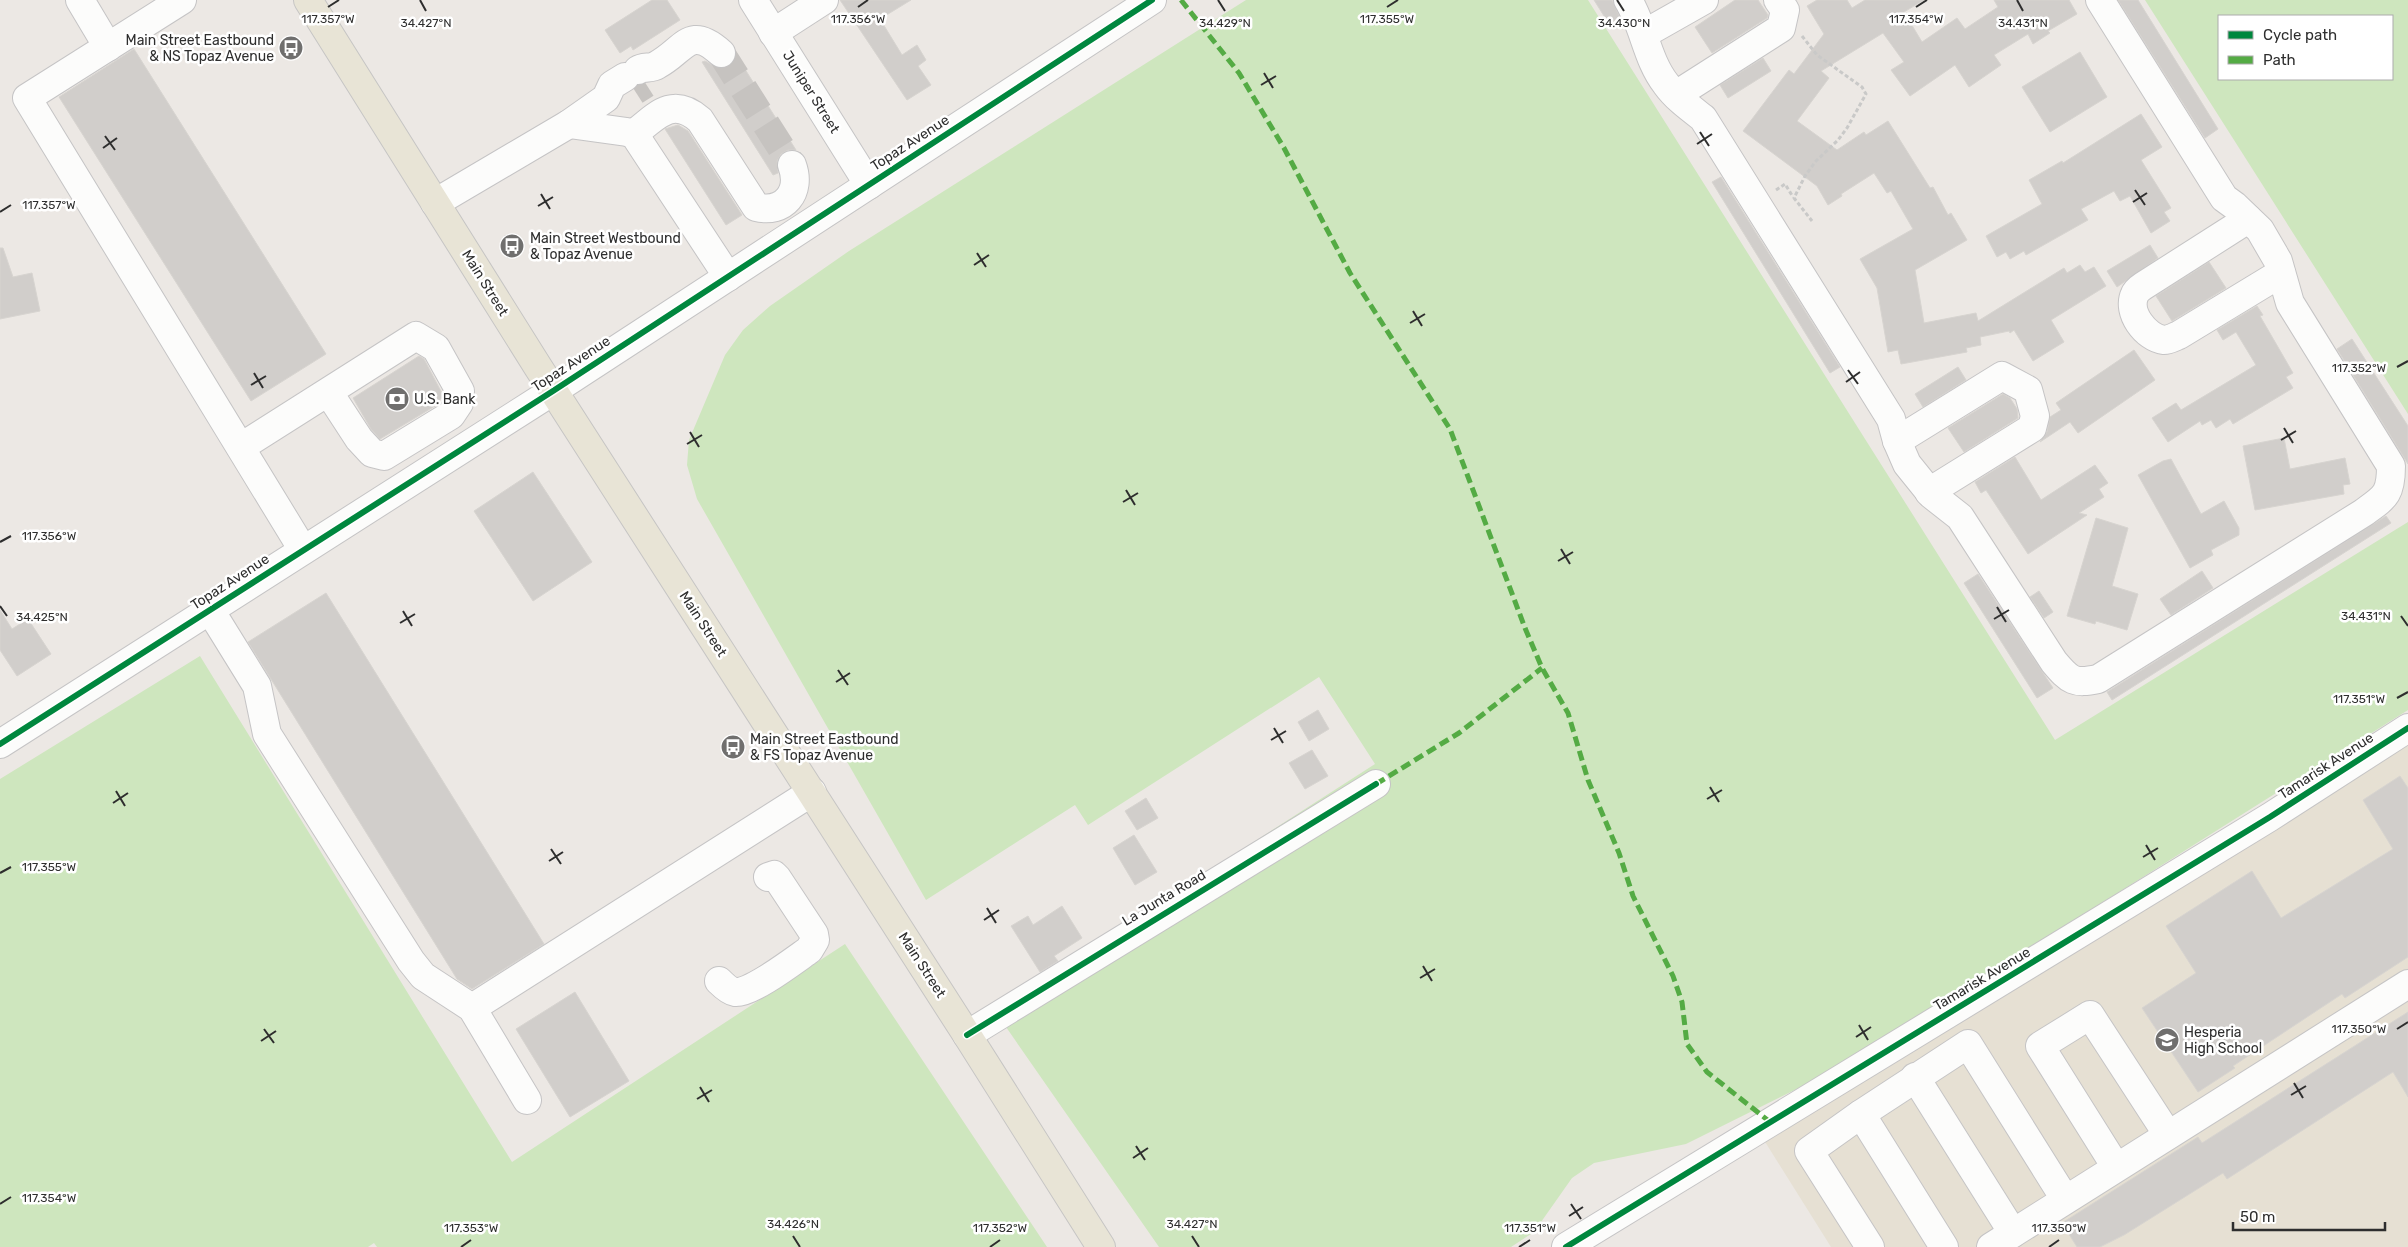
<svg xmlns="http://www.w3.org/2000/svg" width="2408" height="1247" font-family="Rubik,sans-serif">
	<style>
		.education { fill: #e6e0d3 }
		.green { fill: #cee6be; fill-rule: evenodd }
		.building { fill: #d1cecb; stroke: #d7d4d0 }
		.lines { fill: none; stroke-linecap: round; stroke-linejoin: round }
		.minor-tunnel { stroke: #c6c3c0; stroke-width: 28; stroke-dasharray: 28 14; stroke-linecap: butt }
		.minor-casing { stroke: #c5c4c5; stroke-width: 30 }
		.major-casing { stroke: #c6c5c4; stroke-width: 30 }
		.path { stroke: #c9c9c8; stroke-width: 3; stroke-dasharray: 4 2.5; stroke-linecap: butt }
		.minor { stroke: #fcfcfb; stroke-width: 28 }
		.major { stroke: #e8e4d6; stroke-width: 28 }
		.quiet { stroke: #54ab44; stroke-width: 5; stroke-dasharray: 10 5; stroke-linecap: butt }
		.cycleway-casing { stroke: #fff; stroke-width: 9 }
		.cycleway { stroke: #00873e; stroke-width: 6 }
		.ticks { fill: none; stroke: #2e2e2e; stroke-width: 2 }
		.labels { text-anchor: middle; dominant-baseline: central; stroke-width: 5; stroke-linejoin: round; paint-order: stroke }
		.poi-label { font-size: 14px; fill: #2e2e2e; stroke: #fff; text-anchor: start }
		.street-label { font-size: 14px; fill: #2e2e2e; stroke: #fff }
		.ticks-label { font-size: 12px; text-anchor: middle; fill: #2e2e2e; stroke: #fff; stroke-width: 5; stroke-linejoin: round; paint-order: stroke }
	</style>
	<rect width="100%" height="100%" fill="#ece8e4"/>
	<polygon class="education" points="2408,738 2408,1247 1831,1247 1762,1137 2090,944"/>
	<g class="green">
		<polygon points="1246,0 1588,0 2055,740 2408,522 2408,710 1843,1066 1686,1144 1594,1163 1572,1178 1534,1232 1511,1247 1159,1247 1006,1027 1155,933 1143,913 1375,764 1319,677 1088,825 1075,805 926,900 697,499 687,465 689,440 725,355 743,330 770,306 849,251"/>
		<path d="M2145 0H2408V414ZM2219 16H2392V79H2219Z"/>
		<polygon points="200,656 512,1162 845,944 1047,1247 377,1247 374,1243 368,1247 0,1247 0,779"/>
	</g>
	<g class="building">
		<polygon points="652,0 667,0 680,20 633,50 631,46 620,53 605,30"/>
		<polygon points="840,0 911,0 880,19 902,55 917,45 926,60 918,66 931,85 907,100"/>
		<polygon points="1594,0 1612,0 1620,17 1609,24"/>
		<polygon points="1735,0 1758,0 1768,15 1767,18 1712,53 1695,27"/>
		<polygon points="1817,0 1847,0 1852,8 1865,0 1924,0 1904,12 1922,42 1957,18 1965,29 1998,7 1994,0 2069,0 2077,14 2048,31 2050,33 2033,44 2028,34 1994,55 2001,65 1969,87 1955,65 1910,96 1891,70 1904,62 1883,33 1821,71 1829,78 1797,121 1837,150 1864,132 1866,135 1888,121 1930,188 1933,187 1948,215 1951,213 1967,240 1915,270 1924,323 1976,313 1978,321 2064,268 2067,273 2080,265 2085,272 2094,267 2106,286 2051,320 2064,342 2033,361 2014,330 2010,333 2009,331 1980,337 1981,345 1966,348 1967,352 1901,364 1898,350 1888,352 1877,288 1860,259 1913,229 1891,191 1887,193 1874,173 1841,194 1842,196 1828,205 1817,186 1743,131 1789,70 1794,74 1824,34 1807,6"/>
		<polygon points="2118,0 2138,0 2218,129 2205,138"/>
		<polygon points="134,49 326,354 251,401 59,97"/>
		<polygon points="2080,52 2107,97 2050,132 2022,87"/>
		<polygon points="736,55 796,150 788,150 781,154 777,161 778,173 773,175 702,62 705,61 718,68 726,68 733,63"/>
		<polygon points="1763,58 1771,71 1728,98 1720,85"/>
		<polygon points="2141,114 2162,147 2141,160 2171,208 2164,212 2170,221 2151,233 2130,196 2120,201 2114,191 2081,209 2088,220 2026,255 2024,251 2010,259 2006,252 1997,257 1986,236 2042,204 2029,180 2062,161 2063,163"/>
		<polygon points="678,125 688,131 742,215 726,225 665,129"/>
		<polygon points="1721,177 1840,367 1830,373 1712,182"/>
		<polygon points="2150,245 2158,258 2117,287 2107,271"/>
		<polygon points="0,248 3,248 13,277 32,273 40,311 0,319"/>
		<polygon points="2209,262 2226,288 2172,321 2156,296"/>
		<polygon points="2257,306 2263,315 2260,316 2293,373 2286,377 2293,388 2233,424 2230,419 2216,428 2211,420 2202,425 2200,421 2168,442 2152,418 2176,403 2181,410 2256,365 2236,332 2223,340 2217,330"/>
		<polygon points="2352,339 2408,426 2408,464 2337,349"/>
		<polygon points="2134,350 2155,380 2078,433 2070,422 2040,442 2047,432 2050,417 2061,410 2056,403"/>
		<polygon points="419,356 424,359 444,397 439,400 440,403 380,439 371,429 353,398"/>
		<polygon points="1958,367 1966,380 1923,407 1915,394"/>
		<polygon points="2003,394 2010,398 2017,409 2018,418 1964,452 1948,428"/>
		<polygon points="2284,438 2290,469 2345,458 2350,484 2343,485 2344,494 2255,510 2243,446"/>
		<polygon points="2015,457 2041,500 2095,465 2108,483 2099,489 2104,497 2079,513 2087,515 2028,554 1986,490 1981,493 1975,482"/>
		<polygon points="2171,459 2201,514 2224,501 2239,528 2239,535 2211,550 2213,555 2190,568 2138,475 2163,461"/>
		<polygon points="533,472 592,562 533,601 474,511"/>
		<polygon points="2386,516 2391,523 2112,700 2107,692"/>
		<polygon points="2096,518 2128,528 2112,586 2138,594 2127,630 2096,621 2095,624 2067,616"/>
		<polygon points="2202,571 2213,588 2171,615 2160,599"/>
		<polygon points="1978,574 2053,688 2037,698 1964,583"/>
		<polygon points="2039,591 2053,612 2044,618 2030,597"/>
		<polygon points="326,593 544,944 472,989 457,979 248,642"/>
		<polygon points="0,610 12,629 28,619 51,654 17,676 0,650"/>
		<polygon points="1318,710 1329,729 1309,741 1298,722"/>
		<polygon points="1312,750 1328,776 1305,789 1289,763"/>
		<polygon points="2400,776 2408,788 2408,957 2345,998 2342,994 2233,1066 2235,1068 2198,1092 2142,1008 2196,973 2166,926 2252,871 2281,918 2393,849 2363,800"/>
		<polygon points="1146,798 1158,818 1137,830 1125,811"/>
		<polygon points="1134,835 1157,872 1135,885 1113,848"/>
		<polygon points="1062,906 1082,938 1054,956 1058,961 1040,972 1011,926 1028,916 1033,925"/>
		<polygon points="575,992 629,1081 570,1117 516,1029"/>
		<polygon points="2408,1012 2408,1097 2393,1072 2227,1179 2223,1173 2124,1235 2100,1247 2077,1247 2062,1223 2198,1137 2202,1143"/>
	</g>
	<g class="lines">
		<g class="minor-tunnel">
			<polyline points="721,53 792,165"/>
			<polyline points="635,91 646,84"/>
		</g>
		<defs>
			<g id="minor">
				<polyline points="80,0 108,47"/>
				<polyline points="182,0 27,98 303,550"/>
				<polyline points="753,0 869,185"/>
				<path d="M1628 0C1644 26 1647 60 1666 84 1676 98 1690 108 1703 118L1891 419 1897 441 1907 464 1932 495 1960 517 2054 662C2070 681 2074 684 2098 679L2363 513C2385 497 2391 495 2391 466L2290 303 2278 261 2260 230 2235 206 2224 198 2100 0"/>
				<polyline points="773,33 824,0"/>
				<polyline points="1644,34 1704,0"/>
				<path d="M638 70C644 66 651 69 657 65 685 50 689 24 721 53"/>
				<polyline points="1676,95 1781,28 1785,10 1778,0"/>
				<polyline points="569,124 627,132 634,134 728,277"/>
				<path d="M634 134C657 115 673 96 700 120L756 207C784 214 802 192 792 165"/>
				<polyline points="435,203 569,124 606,98 612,85 625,77"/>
				<path d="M2248 219 2143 286C2140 288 2136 291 2135 294 2126 312 2146 338 2164 340 2169 340 2174 337 2179 335L2281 273"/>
				<polyline points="1897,441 2002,376 2028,390 2035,416 2032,428 1929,492"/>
				<polyline points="241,447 416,336 436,348 460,391 459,403 451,415 384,456 372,453 359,439 329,393"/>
				<polyline points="210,610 257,686 267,734 411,961 423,976 472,1008 527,1100"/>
				<polyline points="0,744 553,391 1152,0"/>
				<path d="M719 981C723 985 729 991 735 992 749 995 796 959 809 950L815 940 814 934 777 878 774 875 768 877"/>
				<polyline points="472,1008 812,792"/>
				<polyline points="967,1035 1376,784"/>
				<polyline points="1915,1077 2013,1233"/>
				<polyline points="1861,1114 1809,1151 1870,1247"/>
				<polyline points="2116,1167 2040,1046 2090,1015 2168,1135"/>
				<polyline points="1566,1247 2270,817 2408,728"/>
				<polyline points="1944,1247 1861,1114 1968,1044 2065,1199"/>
				<polyline points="1991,1247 2408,984"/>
			</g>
			<polyline id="major" points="308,0 538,367 967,1035 1101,1247"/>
		</defs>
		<use href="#minor" class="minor-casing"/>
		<use href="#major" class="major-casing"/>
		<g class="path">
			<polyline points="1802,36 1817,55 1862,87 1866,94 1847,128 1838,140 1816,161 1805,176 1794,198 1812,221"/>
			<polyline points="1776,190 1785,184 1793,197"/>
		</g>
		<use href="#minor" class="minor"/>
		<use href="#major" class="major"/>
		<g class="quiet">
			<polyline points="1181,0 1239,73 1284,148 1350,273 1450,429 1525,628 1542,668 1568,713 1588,780 1619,853 1633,896 1673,976 1682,1002 1687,1044 1707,1072 1770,1122"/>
			<polyline points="1376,784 1459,733 1542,668"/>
		</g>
		<defs>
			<g id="cycleway">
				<polyline points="0,744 553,391 1152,0"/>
				<polyline points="967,1035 1376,784"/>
				<polyline points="1566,1247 2270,817 2408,728"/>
			</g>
		</defs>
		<use href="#cycleway" class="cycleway-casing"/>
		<use href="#cycleway" class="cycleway"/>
	</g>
	<path class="ticks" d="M420 0 426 11M1218 0 1225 11M1617 0 1624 11M2017 0 2023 11M328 7 339 0M858 7 868 0M1387 7 1398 0M1916 7 1927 0M1264 73 1273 88M1261 85 1276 76M1700 132 1709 146M105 136 115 150M1697 144 1712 134M103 148 117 138M2135 190 2145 205M541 194 550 209M2133 202 2147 193M538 206 553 197M0 212 11 205M977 253 986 267M974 265 989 255M1413 311 1422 326M1410 323 1425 314M2397 367 2408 361M1848 370 1858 384M254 373 263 388M1846 382 1860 372M251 385 266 376M2284 428 2293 443M690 432 699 447M2281 440 2296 431M687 444 702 435M1126 490 1135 505M1123 502 1138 493M0 542 11 536M1561 549 1570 564M1558 561 1573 552M0 606 7 616M1997 607 2006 622M403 611 412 626M2401 616 2408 626M1994 619 2009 610M400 623 415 614M838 670 848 685M836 682 850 673M2397 698 2408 692M1274 728 1283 743M1271 740 1286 731M1710 787 1719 802M116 791 125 806M1707 799 1722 790M113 803 128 793M2146 845 2155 860M551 849 561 864M2143 857 2158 848M549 861 563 852M0 873 11 867M987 908 996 923M984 920 999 910M1423 966 1432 981M1420 978 1435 969M1859 1025 1868 1040M264 1029 274 1043M2397 1029 2408 1022M1856 1037 1871 1027M261 1041 276 1031M2294 1083 2303 1098M700 1087 709 1102M2291 1095 2306 1086M697 1099 712 1090M1136 1146 1145 1160M1133 1158 1148 1148M0 1204 11 1197M1571 1204 1581 1219M1569 1216 1583 1207M793 1236 800 1247M1192 1236 1199 1247M461 1247 471 1240M990 1247 1000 1240M1519 1247 1530 1240M2049 1247 2059 1240"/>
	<defs>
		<symbol id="bus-disc" viewBox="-11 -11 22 22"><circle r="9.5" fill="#706f6e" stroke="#fff"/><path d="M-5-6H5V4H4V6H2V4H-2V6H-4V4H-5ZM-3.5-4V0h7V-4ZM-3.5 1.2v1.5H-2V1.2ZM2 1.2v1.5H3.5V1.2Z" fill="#fff"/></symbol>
		<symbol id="bank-disc" viewBox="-11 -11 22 22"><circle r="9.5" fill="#706f6e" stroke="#fff"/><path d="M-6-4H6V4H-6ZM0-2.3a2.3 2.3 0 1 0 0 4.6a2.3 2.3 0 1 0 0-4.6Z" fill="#fff"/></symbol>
		<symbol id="school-disc" viewBox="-11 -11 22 22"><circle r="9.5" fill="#706f6e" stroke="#fff"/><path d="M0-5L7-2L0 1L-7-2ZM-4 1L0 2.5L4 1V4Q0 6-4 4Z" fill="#fff"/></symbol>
	</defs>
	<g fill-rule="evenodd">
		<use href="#bus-disc" x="277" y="34" width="28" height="28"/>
		<use href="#bus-disc" x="498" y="232" width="28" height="28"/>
		<use href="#bank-disc" x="383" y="385" width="28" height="28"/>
		<use href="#bus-disc" x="719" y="733" width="28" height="28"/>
		<use href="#school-disc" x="2153" y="1026" width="28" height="28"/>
	</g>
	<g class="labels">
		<g class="poi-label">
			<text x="274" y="40" text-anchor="end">Main Street Eastbound<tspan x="274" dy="16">&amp; NS Topaz Avenue</tspan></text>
			<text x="530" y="238">Main Street Westbound<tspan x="530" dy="16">&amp; Topaz Avenue</tspan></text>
			<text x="414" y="399">U.S. Bank</text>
			<text x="750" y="739">Main Street Eastbound<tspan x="750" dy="16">&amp; FS Topaz Avenue</tspan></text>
			<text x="2184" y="1032">Hesperia<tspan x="2184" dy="16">High School</tspan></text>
		</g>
		<g class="street-label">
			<text transform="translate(811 92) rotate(58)">Juniper Street</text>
			<text transform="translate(910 143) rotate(-33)">Topaz Avenue</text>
			<text transform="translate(485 283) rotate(58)">Main Street</text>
			<text transform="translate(571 364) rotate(-33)">Topaz Avenue</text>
			<text transform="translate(230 582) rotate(-33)">Topaz Avenue</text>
			<text transform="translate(703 624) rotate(57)">Main Street</text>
			<text transform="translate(2326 766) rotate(-33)">Tamarisk Avenue</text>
			<text transform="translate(1164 898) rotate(-31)">La Junta Road</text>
			<text transform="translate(922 965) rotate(57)">Main Street</text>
			<text transform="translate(1982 979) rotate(-31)">Tamarisk Avenue</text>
		</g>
	</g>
	<g class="ticks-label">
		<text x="328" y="23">117.357°W</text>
		<text x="858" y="23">117.356°W</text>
		<text x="1387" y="23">117.355°W</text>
		<text x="1916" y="23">117.354°W</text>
		<text x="426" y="27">34.427°N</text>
		<text x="1225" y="27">34.429°N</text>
		<text x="1624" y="27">34.430°N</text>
		<text x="2023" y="27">34.431°N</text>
		<text x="49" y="209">117.357°W</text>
		<text x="2359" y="372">117.352°W</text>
		<text x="49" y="540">117.356°W</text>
		<text x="2366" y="620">34.431°N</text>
		<text x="42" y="621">34.425°N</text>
		<text x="2359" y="703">117.351°W</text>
		<text x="49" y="871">117.355°W</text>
		<text x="2359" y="1033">117.350°W</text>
		<text x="49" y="1202">117.354°W</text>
		<text x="793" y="1228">34.426°N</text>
		<text x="1192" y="1228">34.427°N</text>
		<text x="471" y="1232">117.353°W</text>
		<text x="1000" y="1232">117.352°W</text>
		<text x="1530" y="1232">117.351°W</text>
		<text x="2059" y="1232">117.350°W</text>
	</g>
	<rect x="2218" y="15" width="175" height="65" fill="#ffffff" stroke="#ababab"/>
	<rect x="2228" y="31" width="25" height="8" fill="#00873e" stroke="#ababab"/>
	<text x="2263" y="40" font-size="15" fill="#2e2e2e">Cycle path</text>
	<rect x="2228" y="56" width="25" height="8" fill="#54ab44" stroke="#ababab"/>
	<text x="2263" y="65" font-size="15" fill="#2e2e2e">Path</text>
	<path d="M2233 1222v8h152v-8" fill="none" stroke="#2e2e2e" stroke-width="2.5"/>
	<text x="2240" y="1222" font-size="15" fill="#2e2e2e" stroke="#ffffff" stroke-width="4" paint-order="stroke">50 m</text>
</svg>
